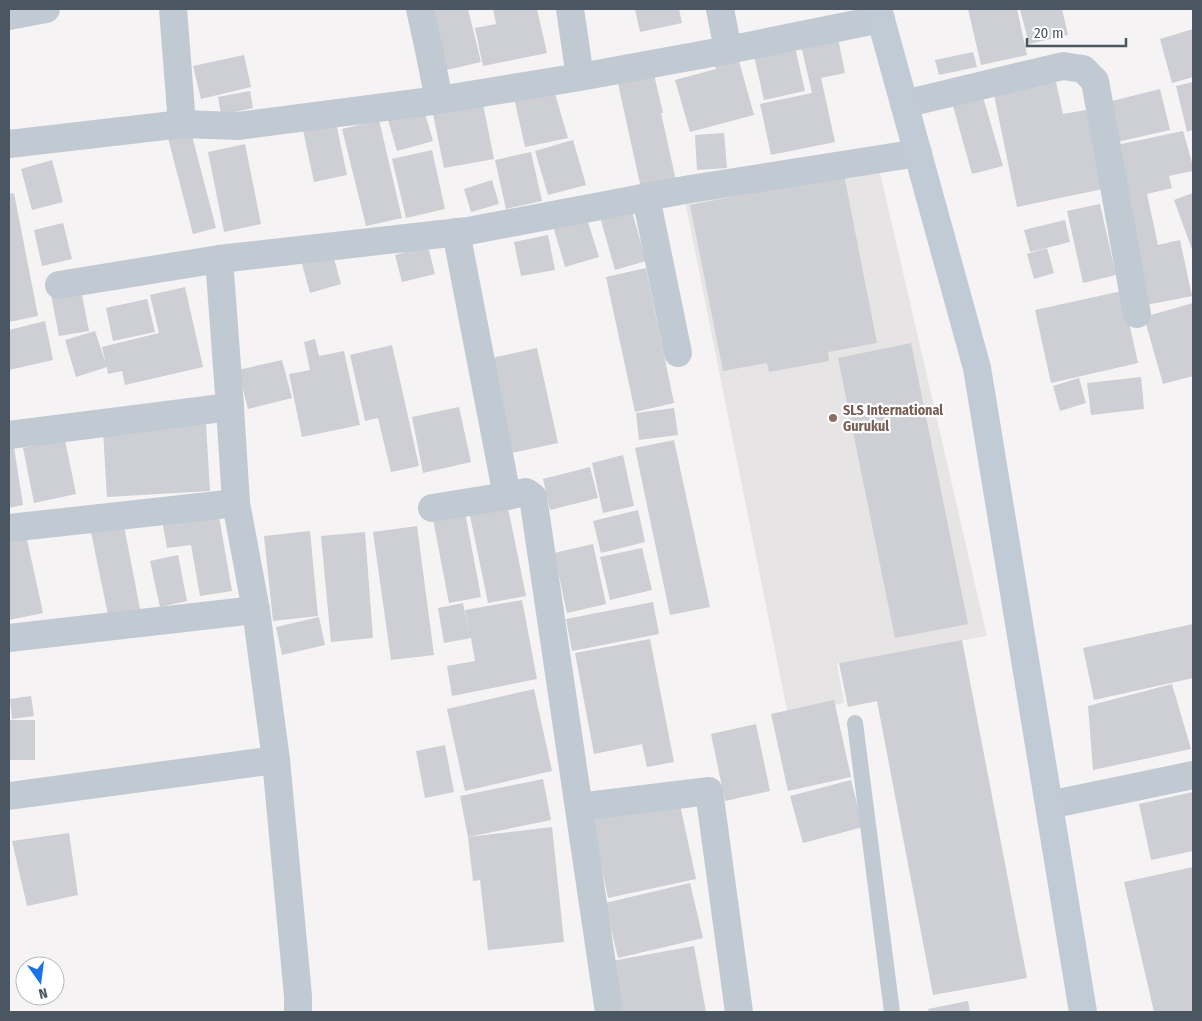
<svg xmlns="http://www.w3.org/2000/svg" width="1202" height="1021" font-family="'Fira Sans Condensed',sans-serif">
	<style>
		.education { fill: #e6e4e5 }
		.building { fill: #cdcfd5 }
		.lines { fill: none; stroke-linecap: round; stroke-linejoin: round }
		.service { stroke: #c1cad2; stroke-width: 16 }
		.minor { stroke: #c1cad2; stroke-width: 28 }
		.secondary { stroke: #c1cbd6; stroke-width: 28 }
		.education-dot { fill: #8d6e63; stroke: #fff; stroke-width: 2 }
		.labels { text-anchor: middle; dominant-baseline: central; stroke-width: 4.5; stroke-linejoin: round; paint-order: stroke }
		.education-label { font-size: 14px; font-weight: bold; fill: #785e54; stroke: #fff; text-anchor: start }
	</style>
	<rect width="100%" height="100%" fill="#f5f3f3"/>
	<polygon class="education" points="879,168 987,636 837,663 844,703 788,715 685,201"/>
	<g class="building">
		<polygon points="428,9 468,9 481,62 442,71"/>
		<polygon points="493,9 537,9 547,53 483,66 475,28 496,24"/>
		<polygon points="635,9 679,9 682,23 640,32"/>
		<polygon points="968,9 1017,9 1027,55 981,65"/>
		<polygon points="1020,9 1062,9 1068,35 1029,44"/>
		<polygon points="1193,29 1193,77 1172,83 1160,39"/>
		<polygon points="837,33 845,73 821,78 835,142 771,155 760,104 812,93 800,41"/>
		<polygon points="793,38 805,91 764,100 752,47"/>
		<polygon points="973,52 977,67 939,75 935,60"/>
		<polygon points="737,54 754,115 690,132 675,80 716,69 713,61"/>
		<polygon points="244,55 251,87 201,99 193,66"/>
		<polygon points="653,70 663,113 661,113 677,185 642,193 617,79"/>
		<polygon points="1056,82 1063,114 1086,110 1103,189 1017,207 994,95"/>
		<polygon points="1193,82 1193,130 1187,132 1176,86"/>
		<polygon points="553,87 568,138 525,147 513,93"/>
		<polygon points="1160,89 1170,130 1117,142 1108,102"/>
		<polygon points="250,91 253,108 221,115 218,97"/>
		<polygon points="983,97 1003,166 972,174 953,106"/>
		<polygon points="422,103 433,141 397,151 386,113"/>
		<polygon points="483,104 494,159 444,168 433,114"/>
		<polygon points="379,120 402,218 366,226 342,129"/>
		<polygon points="336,123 347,175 314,182 303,130"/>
		<polygon points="1183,131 1193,166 1193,171 1169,176 1172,188 1147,194 1158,245 1180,240 1192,296 1146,305 1112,146"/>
		<polygon points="191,132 216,228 193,234 168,138"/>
		<polygon points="724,133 727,168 697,170 695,135"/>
		<polygon points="573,140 586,185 548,195 535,151"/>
		<polygon points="245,144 261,224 224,232 208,152"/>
		<polygon points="432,150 445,209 406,218 392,159"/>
		<polygon points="531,152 542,201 506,209 495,160"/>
		<polygon points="52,160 63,202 32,210 21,169"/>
		<polygon points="844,175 877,343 828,352 829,361 769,372 767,363 723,371 690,205"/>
		<polygon points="492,180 499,204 471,212 464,189"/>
		<polygon points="14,193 38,316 9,322 9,194"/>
		<polygon points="1193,193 1193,252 1174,200"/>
		<polygon points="1100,204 1116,275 1083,283 1067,211"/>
		<polygon points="631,208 646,261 615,270 600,217"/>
		<polygon points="586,216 599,257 565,267 553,226"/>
		<polygon points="1065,220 1070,242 1030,252 1024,230"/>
		<polygon points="63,223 72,259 42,266 34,230"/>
		<polygon points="548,235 555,270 521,276 514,242"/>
		<polygon points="428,246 435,274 402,282 395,255"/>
		<polygon points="1047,248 1054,273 1034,279 1027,254"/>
		<polygon points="333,255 341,284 310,293 302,264"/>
		<polygon points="646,268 674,403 635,412 606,277"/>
		<polygon points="80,284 89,331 59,336 50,290"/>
		<polygon points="185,287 203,367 125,385 122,371 108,374 107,367 76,377 65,340 95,331 106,364 102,347 159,333 150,295"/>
		<polygon points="1122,291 1138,363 1051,383 1035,310"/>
		<polygon points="147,299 155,332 113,341 106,308"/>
		<polygon points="1193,303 1193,376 1163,384 1144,317"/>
		<polygon points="45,321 53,360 9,370 9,330"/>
		<polygon points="315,339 319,356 344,351 360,425 302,437 289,374 310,370 304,342"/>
		<polygon points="911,343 968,624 895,638 838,358"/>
		<polygon points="392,345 419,466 391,472 378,418 365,421 350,355"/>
		<polygon points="537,348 558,443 507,454 487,359"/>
		<polygon points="282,360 292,398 248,409 238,370"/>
		<polygon points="1141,377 1144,409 1091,415 1087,383"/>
		<polygon points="1079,378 1086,403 1060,411 1053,386"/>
		<polygon points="459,407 471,462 423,473 412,417"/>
		<polygon points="674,408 678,435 639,440 636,413"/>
		<polygon points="206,424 210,491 107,497 103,431"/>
		<polygon points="65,440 76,494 34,503 23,448"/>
		<polygon points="674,440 710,607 670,615 635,448"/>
		<polygon points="13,441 23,505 9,508 9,442"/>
		<polygon points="623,455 634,506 603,513 592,463"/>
		<polygon points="590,467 598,498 550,510 543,479"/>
		<polygon points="507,503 526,596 488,603 469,511"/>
		<polygon points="638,510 645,542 601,553 593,521"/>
		<polygon points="218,511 232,591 200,596 191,545 167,548 162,520"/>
		<polygon points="465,512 481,597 449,603 433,519"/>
		<polygon points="124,526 140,609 108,615 91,532"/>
		<polygon points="417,526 434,655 391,660 373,532"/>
		<polygon points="310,531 318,616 273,621 264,536"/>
		<polygon points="365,532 373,638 331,642 321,536"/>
		<polygon points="26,535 43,613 9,620 9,538"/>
		<polygon points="593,544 606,604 567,613 554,553"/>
		<polygon points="642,548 652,590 610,600 600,557"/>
		<polygon points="178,555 187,601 160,607 150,561"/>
		<polygon points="522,600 537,679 452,696 447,666 475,661 471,638 444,643 438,608 463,603 469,633 465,610"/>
		<polygon points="653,602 659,634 572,651 566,619"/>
		<polygon points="319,617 325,645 282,655 276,627"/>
		<polygon points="1193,624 1193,678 1094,700 1083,648"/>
		<polygon points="650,639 674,762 647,767 642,744 594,754 575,653"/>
		<polygon points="962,640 1027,978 933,995 877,701 848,707 839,663"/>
		<polygon points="1172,684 1191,749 1093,770 1088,706"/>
		<polygon points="534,689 552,771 465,791 447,709"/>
		<polygon points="31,696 34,716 12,719 10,699"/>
		<polygon points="834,700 851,777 788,791 771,714"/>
		<rect x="9" y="720" width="26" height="40"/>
		<polygon points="756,724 770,791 725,801 711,734"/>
		<polygon points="445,745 454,792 425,798 416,751"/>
		<polygon points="543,779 551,820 468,837 460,796"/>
		<polygon points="851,780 863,827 803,843 790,796"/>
		<polygon points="1193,792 1193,851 1151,860 1139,804"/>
		<polygon points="679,800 696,879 608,898 591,815"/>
		<polygon points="552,827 564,942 488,950 480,880 473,881 468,837"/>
		<polygon points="69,833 78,895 27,906 12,841"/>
		<polygon points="1193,867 1193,1012 1154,1012 1124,882"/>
		<polygon points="690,883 703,938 618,958 605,903"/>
		<polygon points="694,946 706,1012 621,1012 612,961"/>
		<polygon points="968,1001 970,1012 929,1012 928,1009"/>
	</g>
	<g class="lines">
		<polyline class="service" points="855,723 892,1012"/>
		<g class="minor">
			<polyline points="173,9 182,124"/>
			<polyline points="420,9 429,50 439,100"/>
			<polyline points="570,9 580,77"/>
			<polyline points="720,9 728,50"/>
			<polyline points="9,16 46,9"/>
			<polyline points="904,104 1063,66 1083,69 1095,81 1137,314"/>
			<polyline points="9,144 182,124 238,126 439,100 580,77 728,50 881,19"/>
			<polyline points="646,197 678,353"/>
			<polyline points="456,232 507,496 526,492 533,497 609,1012"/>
			<polyline points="219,259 230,407 236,503 256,610 276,760 298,996 298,1012"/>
			<polyline points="59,285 219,259 468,231 690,189 918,153"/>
			<polyline points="9,435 230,407"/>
			<polyline points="432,508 507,496"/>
			<polyline points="9,528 236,503"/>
			<polyline points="9,638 256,610"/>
			<polyline points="9,796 276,760"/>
			<polyline points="1049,805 1193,775"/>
			<polyline points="579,807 709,791 739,1012"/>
		</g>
		<polyline class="secondary" points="878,9 977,368 1083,1012"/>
	</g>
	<circle class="education-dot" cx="833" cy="418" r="5"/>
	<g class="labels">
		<g class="education-label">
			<text x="843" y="410">SLS International<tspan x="843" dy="16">Gurukul</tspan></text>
		</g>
	</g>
	<rect width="1202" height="1021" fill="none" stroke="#4a5661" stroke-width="20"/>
	<g transform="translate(40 981) rotate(166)"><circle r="24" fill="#ffffff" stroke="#b7bbc0"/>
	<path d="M0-4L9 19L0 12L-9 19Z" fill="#1a73e8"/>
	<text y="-8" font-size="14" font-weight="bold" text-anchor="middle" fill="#4a5661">N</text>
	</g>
	<path d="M1027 38v8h99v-8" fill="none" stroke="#4a5661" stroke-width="2.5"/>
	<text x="1034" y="38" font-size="15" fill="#4a5661" stroke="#ffffff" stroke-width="4" paint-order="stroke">20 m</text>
</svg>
